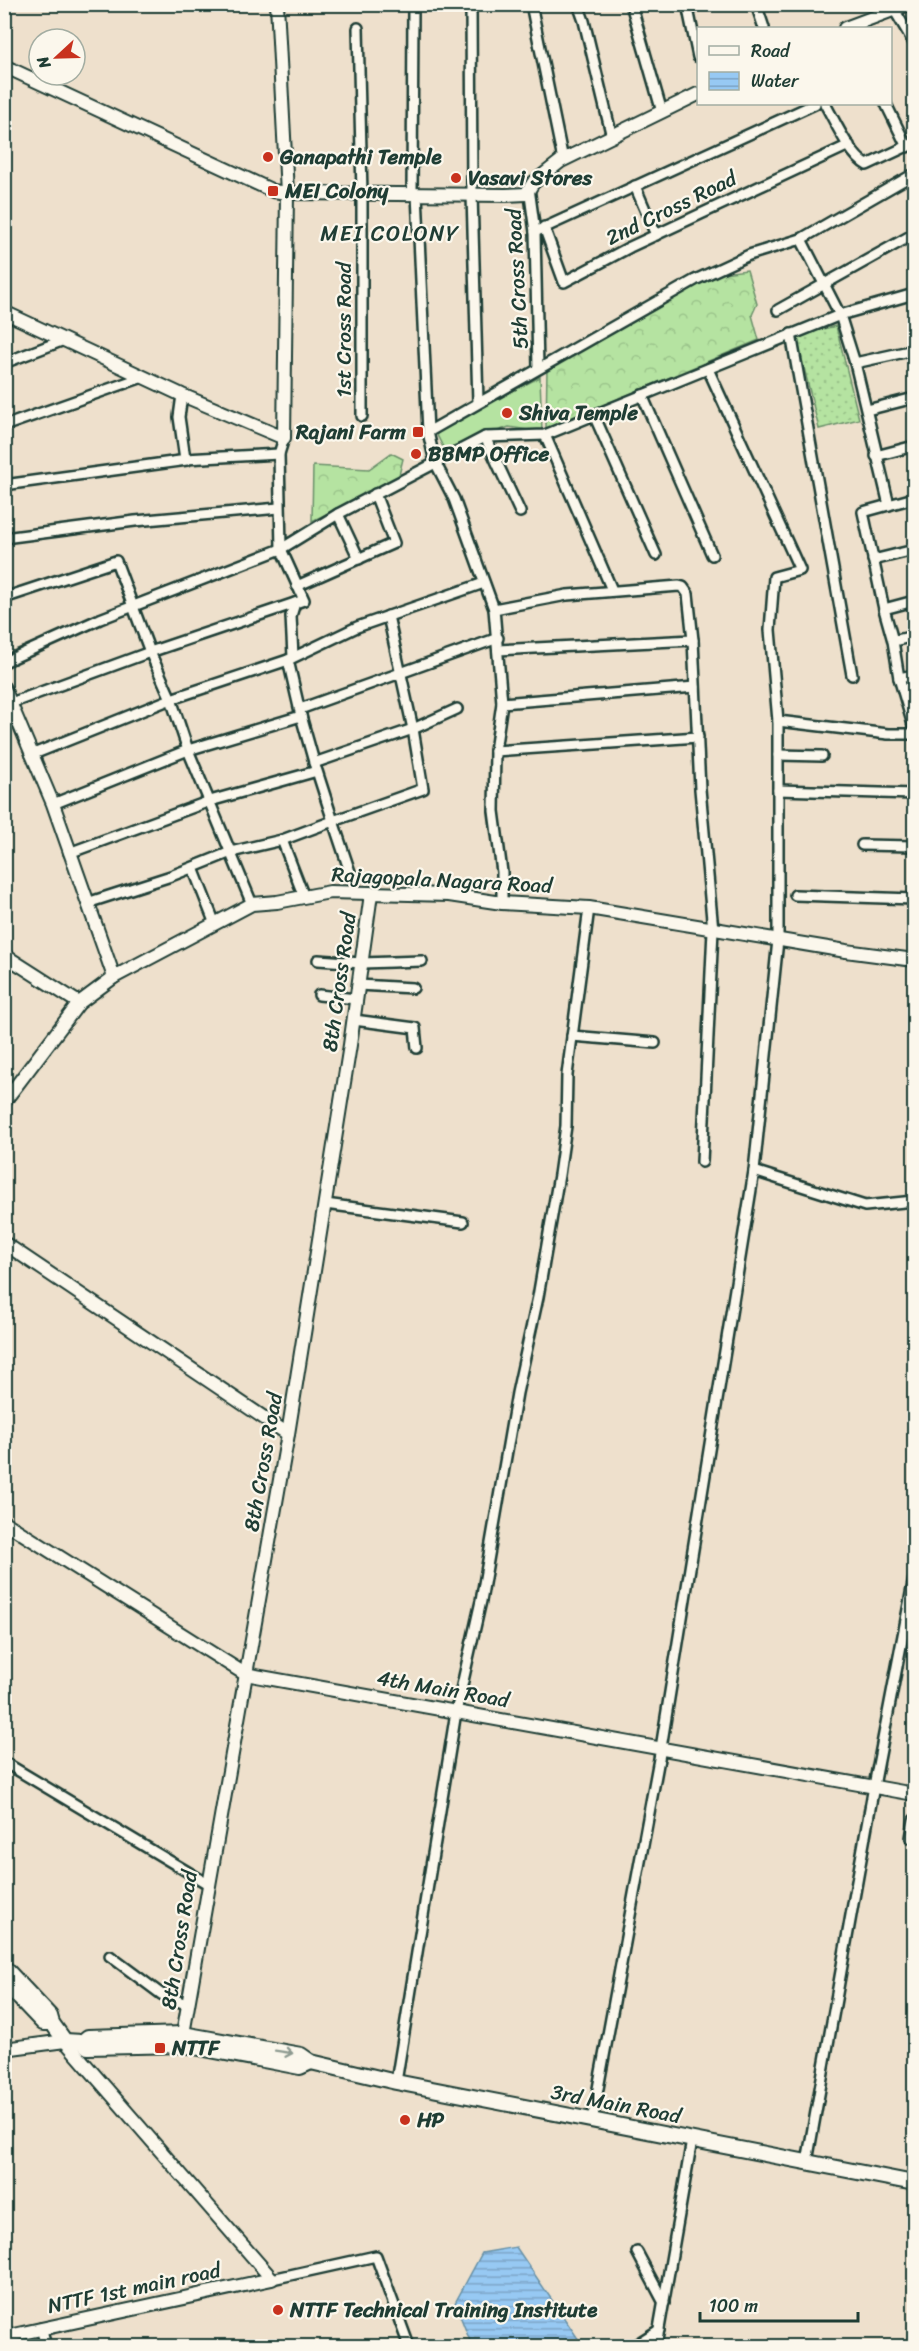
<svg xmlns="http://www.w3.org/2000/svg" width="919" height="2351" font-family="Sriracha,sans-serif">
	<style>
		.grass { fill: url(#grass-dots); stroke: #6a906a; stroke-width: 1.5 }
		.forest { fill: url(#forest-crowns); stroke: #6a906a; stroke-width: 1.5 }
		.garden { fill: #b5e3a1; stroke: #6a906a; stroke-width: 1.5 }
		.water { fill: url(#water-rules); stroke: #6791a7; stroke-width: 1.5 }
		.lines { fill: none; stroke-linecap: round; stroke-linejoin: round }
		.minor-casing { stroke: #1f3d34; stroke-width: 14 }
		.tertiary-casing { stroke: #1f3d34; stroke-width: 16 }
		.secondary-casing { stroke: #1f3d34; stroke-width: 18 }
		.minor { stroke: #fbf7ec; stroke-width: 9 }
		.tertiary { stroke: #fbf7ec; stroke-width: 12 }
		.secondary { stroke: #fbf7ec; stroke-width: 14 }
		.oneway { stroke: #8d9a90 }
		.poi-dot { fill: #c8321e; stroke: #fbf7ec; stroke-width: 2 }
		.labels { text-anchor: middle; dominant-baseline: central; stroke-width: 4.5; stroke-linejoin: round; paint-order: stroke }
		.poi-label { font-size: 21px; font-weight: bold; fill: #1f3d34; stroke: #fbf7ec; text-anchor: start }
		.street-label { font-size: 21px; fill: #1f3d34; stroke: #fbf7ec }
		.neighbourhood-label { font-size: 22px; letter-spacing: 1.5px; fill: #1f3d34; stroke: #fbf7ec }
	</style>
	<defs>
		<pattern id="grass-dots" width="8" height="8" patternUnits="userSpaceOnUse" patternTransform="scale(1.5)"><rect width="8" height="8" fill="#b5e3a1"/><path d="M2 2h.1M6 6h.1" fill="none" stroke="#9bc48b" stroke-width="1.8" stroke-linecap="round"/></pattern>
		<pattern id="forest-crowns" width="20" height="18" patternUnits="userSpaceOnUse" patternTransform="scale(1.5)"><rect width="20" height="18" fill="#b5e3a1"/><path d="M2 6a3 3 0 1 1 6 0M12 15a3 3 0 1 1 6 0" fill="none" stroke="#9bc48b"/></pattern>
		<pattern id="water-rules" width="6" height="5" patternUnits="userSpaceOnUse" patternTransform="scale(1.5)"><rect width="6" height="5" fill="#97c9f3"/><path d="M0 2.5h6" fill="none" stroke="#7ba4c6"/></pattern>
	</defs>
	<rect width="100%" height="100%" fill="#eee0cc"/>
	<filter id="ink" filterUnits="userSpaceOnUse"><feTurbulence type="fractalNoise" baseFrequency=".0167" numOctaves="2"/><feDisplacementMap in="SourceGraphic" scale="12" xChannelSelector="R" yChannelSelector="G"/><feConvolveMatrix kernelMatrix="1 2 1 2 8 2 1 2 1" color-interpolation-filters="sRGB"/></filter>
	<g filter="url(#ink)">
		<polygon class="grass" points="836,326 859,419 819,429 796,335"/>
		<g class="forest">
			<polygon points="747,270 757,304 752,315 759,340 546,429 547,369 715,274"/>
			<polygon points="391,453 403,459 398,479 312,521 313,466 369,469"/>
		</g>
		<polygon class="garden" points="540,377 542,432 509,427 444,449 435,431"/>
		<polygon class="water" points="516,2247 583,2346 472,2346 455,2303 482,2253"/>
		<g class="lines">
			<defs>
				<g id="minor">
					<polyline points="471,4 472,195 478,402"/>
					<polyline points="531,4 563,160"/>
					<polyline points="578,4 584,21 612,137"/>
					<polyline points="631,4 662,112"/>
					<polyline points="687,4 698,57"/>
					<polyline points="756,4 764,28"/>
					<polyline points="895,11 914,43"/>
					<polyline points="358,28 362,194 362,416"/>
					<path d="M825 104C835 121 850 156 867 165L914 143"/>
					<polyline points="886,104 907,147"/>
					<polyline points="635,186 656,235"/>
					<polyline points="529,188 535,232 538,368"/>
					<polyline points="412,194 413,6"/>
					<polyline points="417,194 428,432 435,462 454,499 494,609 502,703 495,751 494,811 502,872 502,903"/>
					<polyline points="544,227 564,282 630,247 849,145"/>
					<polyline points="535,232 815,104"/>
					<polyline points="801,239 840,315 855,363 889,505"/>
					<polyline points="778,310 914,234"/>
					<polyline points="791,334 852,675"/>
					<polyline points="4,363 64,340"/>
					<polyline points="855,363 914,350"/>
					<polyline points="182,395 179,417 185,459 279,454"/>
					<polyline points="642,395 712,555"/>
					<polyline points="867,410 914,398"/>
					<polyline points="594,415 656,555"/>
					<polyline points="4,426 143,377"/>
					<polyline points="428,432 695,280 749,255 801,239 914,174"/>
					<polyline points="545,435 612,590"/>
					<polyline points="485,437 520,512"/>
					<polyline points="876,456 914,446"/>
					<polyline points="4,485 187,460"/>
					<polyline points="914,498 863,512 884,609 893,641 899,678 914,728"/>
					<polyline points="338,514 359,559"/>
					<polyline points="4,538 135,521 279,508"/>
					<polyline points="873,560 914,550"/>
					<polyline points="297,586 394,543 375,494"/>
					<polyline points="4,598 116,561 150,652 171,699 188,750 252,904"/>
					<polyline points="494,609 567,595 679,586 683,587 688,594 693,640 700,789 713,930 702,1162"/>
					<polyline points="884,609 914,601"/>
					<polyline points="893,641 914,636"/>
					<polyline points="498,650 693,640"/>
					<polyline points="293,657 291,616 295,603"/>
					<polyline points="4,662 100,619 281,549 338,514 485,437 545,435 840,315 914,294"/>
					<polyline points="899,678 914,675"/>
					<polyline points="11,703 150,652 304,600 281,549 279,454 284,438"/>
					<polyline points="502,703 695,687"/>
					<polyline points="300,709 498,638"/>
					<polyline points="301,716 316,769"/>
					<polyline points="778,721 888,734 914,734"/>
					<polyline points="495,751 698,737"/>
					<polyline points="31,755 171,699 288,660 357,627 484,583"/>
					<polyline points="778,755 822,756"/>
					<polyline points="314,763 413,729 457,709"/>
					<polyline points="778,790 914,794"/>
					<polyline points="53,804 188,750 301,716 288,660"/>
					<polyline points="282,840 304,897"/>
					<polyline points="862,845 914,846"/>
					<polyline points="69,853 210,801 317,771 333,821 423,789 413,729 388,616"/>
					<polyline points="193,868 215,924"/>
					<polyline points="795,895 914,899"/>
					<polyline points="87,903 171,876 231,852 282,840 333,821 357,893"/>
					<polyline points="318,960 362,963 422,961"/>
					<polyline points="358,985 413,988"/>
					<polyline points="319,995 356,999"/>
					<polyline points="354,1020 415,1028 417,1048"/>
					<polyline points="572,1036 655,1043"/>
					<polyline points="754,1171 865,1206 914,1201"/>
					<polyline points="325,1204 463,1222"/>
					<polyline points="4,1762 208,1884"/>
					<polyline points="911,1838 914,1820"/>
					<polyline points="110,1956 161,1994 188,2005"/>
					<polyline points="396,2082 456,1712 481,1601 517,1393 538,1297 559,1175 566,1126 567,1075 589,908"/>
					<polyline points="592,2121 661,1748 754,1171 778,940 778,721 770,630 774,577 800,570 708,369"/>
					<polyline points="807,2162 874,1786 914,1578"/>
					<polyline points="637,2252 664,2303"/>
					<polyline points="272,2279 376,2256 409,2346"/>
					<polyline points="41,2328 46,2346"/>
					<polyline points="634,2346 659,2330"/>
					<polyline points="656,2346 692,2140"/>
				</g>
				<g id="tertiary">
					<polyline points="845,28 909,4"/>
					<polyline points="4,66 273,191 287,193 506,195 526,194 533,183 561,161 698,94"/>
					<polyline points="4,312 182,395 284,438 287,193 277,4"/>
					<polyline points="4,688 53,804 114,977"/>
					<polyline points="4,955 79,1003"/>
					<polyline points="4,1102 79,1003 114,977 252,904 277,902 330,892 449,895 502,903 589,908 846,951 914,960"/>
					<polyline points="4,1243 288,1434"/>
					<polyline points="4,1522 245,1674 914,1794"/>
					<polyline points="183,2034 288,1434 350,1045 371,894"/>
					<polyline points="4,2049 65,2041 272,2279 4,2337"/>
				</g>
				<g id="secondary">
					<polyline points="4,1967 50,2016 52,2023 65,2041 82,2042 88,2047 184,2045 300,2067 311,2062"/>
					<polyline points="4,1982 43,2023 52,2023"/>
					<polyline points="82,2042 88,2037 183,2034 301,2055 311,2062 396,2082 914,2183"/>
				</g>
			</defs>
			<use href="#minor" class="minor-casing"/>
			<use href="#tertiary" class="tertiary-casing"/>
			<use href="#secondary" class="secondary-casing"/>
			<use href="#minor" class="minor"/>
			<use href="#tertiary" class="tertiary"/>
			<use href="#secondary" class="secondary"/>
		</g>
		<defs><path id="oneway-shaft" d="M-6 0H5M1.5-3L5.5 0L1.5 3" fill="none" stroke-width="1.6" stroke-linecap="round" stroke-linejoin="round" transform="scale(1.5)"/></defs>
		<use class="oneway" href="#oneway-shaft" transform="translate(284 2052) rotate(9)"/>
	</g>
	<g class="poi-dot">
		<circle cx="268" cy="157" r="6"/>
		<circle cx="456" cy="178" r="6"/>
		<rect x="267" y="185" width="12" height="12" rx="3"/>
		<circle cx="507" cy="413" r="6"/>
		<rect x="412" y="426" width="12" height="12" rx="3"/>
		<circle cx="416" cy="454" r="6"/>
		<rect x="154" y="2042" width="12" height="12" rx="3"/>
		<circle cx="405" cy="2120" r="6"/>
		<circle cx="278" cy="2310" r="6"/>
	</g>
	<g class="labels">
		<g class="poi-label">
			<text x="280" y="157">Ganapathi Temple</text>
			<text x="468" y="178">Vasavi Stores</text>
			<text x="285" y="191">MEI Colony</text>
			<text x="519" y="413">Shiva Temple</text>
			<text x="406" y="432" text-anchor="end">Rajani Farm</text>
			<text x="428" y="454">BBMP Office</text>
			<text x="172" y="2048">NTTF</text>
			<text x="417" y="2120">HP</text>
			<text x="290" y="2310">NTTF Technical Training Institute</text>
		</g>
		<g class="street-label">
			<text transform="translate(671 208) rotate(-26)">2nd Cross Road</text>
			<text transform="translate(517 279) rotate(-93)">5th Cross Road</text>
			<text transform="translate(344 330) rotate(-90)">1st Cross Road</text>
			<text transform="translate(442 880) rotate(3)">Rajagopala Nagara Road</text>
			<text transform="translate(339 982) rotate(-82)">8th Cross Road</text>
			<text transform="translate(263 1462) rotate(-80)">8th Cross Road</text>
			<text transform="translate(443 1689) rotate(10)">4th Main Road</text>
			<text transform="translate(179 1940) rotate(-81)">8th Cross Road</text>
			<text transform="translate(616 2104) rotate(11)">3rd Main Road</text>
			<text transform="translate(134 2288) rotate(-12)">NTTF 1st main road</text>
		</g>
		<g class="neighbourhood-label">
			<text x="390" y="233">MEI COLONY</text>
		</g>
	</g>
	<rect width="919" height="2351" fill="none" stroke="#fbf7ec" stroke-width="24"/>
	<rect x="12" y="12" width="895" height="2327" fill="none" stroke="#1f3d34" stroke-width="2" filter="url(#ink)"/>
	<rect x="697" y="27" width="195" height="78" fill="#fbf7ec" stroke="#a3ada2" stroke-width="1.5"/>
	<rect x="709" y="46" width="30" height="9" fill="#fbf7ec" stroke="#a3ada2" stroke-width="1.5"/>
	<text x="751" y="57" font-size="18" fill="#1f3d34">Road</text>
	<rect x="709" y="72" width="30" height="18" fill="url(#water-rules)" stroke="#a3ada2" stroke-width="1.5"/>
	<text x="751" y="87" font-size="18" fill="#1f3d34">Water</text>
	<g transform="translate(57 57) rotate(248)"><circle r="28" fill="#fbf7ec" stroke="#a3ada2" stroke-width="1.5"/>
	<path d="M0-4.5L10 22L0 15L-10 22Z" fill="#c8321e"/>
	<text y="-9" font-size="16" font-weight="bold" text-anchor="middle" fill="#1f3d34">N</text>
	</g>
	<path d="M700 2312v9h158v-9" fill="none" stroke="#1f3d34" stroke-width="3"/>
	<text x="709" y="2312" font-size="18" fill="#1f3d34" stroke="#fbf7ec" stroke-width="4.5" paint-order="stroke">100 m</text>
</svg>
